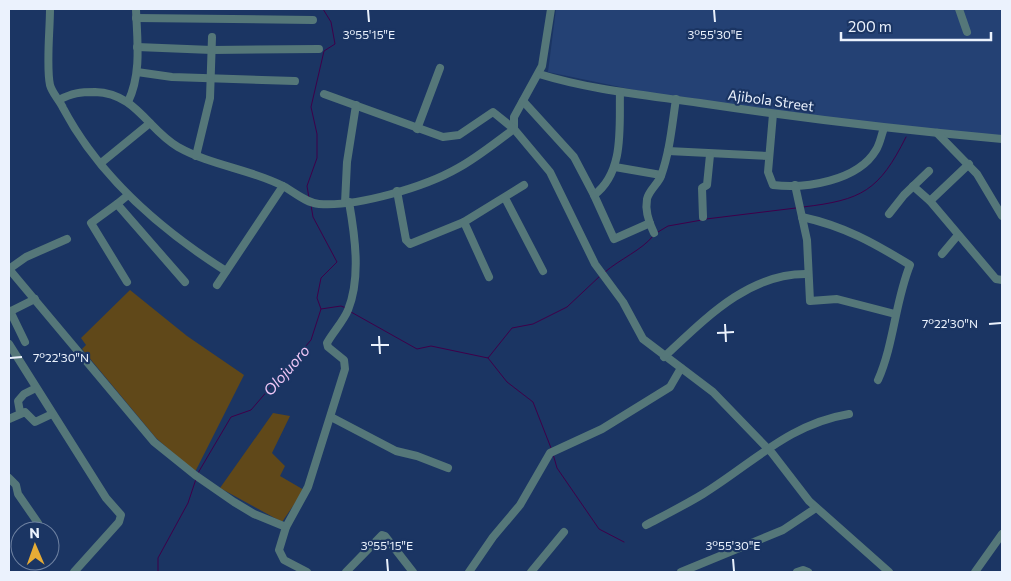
<svg xmlns="http://www.w3.org/2000/svg" width="1011" height="581" font-family="Commissioner,sans-serif">
	<style>
		.built { fill: #244174 }
		.green { fill: #604819 }
		.lines { fill: none; stroke-linecap: round; stroke-linejoin: round }
		.stream { stroke: #3f004a; stroke-width: 1 }
		.minor { stroke: #557779; stroke-width: 8 }
		.ticks { fill: none; stroke: #ebf2fd; stroke-width: 2 }
		.labels { text-anchor: middle; dominant-baseline: central; stroke-width: 4.5; stroke-linejoin: round; paint-order: stroke }
		.street-label { font-size: 14px; fill: #ebf2fd; stroke: #1b3563 }
		.water-label { font-size: 15px; font-style: italic; fill: #efc7f7; stroke: #1b3563 }
		.ticks-label { font-size: 12px; text-anchor: middle; fill: #ebf2fd; stroke: #1b3563; stroke-width: 4.5; stroke-linejoin: round; paint-order: stroke }
	</style>
	<rect width="100%" height="100%" fill="#1b3563"/>
	<polygon class="built" points="556,9 1002,9 1002,139 697,103 548,72"/>
	<g class="green">
		<polygon points="130,290 187,336 244,375 195,472 156,438 82,349 86,345 81,338"/>
		<polygon points="273,413 290,416 272,453 285,466 280,476 304,490 282,522 220,488"/>
	</g>
	<g class="lines">
		<g class="stream">
			<polyline points="309,198 307,186 317,158 317,134 311,107 324,51 335,44 331,22 323,9"/>
			<path d="M803 207C862 200 879 191 906 137"/>
			<polyline points="706,219 796,208"/>
			<polyline points="658,232 668,226 702,220"/>
			<path d="M605 272C620 259 642 250 653 236"/>
			<polyline points="321,309 341,306 346,308"/>
			<polyline points="351,312 417,349 431,346 488,358 512,328 533,324 567,307 600,276"/>
			<polyline points="488,358 507,382 533,402 551,448"/>
			<polyline points="553,454 557,468 599,529 624,542"/>
			<polyline points="198,473 231,417 251,410 311,340 321,309 317,298 321,278 337,262 313,217 311,205"/>
			<polyline points="158,572 158,558 188,503 196,479"/>
		</g>
		<g class="minor">
			<path d="M50 9C50 30 46 66 50 85 52 93 60 101 63 108 100 178 161 230 226 271"/>
			<polyline points="551,9 542,66 514,117 514,129 550,172 595,264 623,302 643,339 713,392 772,453 809,501 889,572"/>
			<polyline points="959,9 967,32"/>
			<polyline points="136,18 313,20"/>
			<polyline points="137,47 212,50 319,49"/>
			<polyline points="137,72 172,77 295,81"/>
			<path d="M539 74C591 90 645 95 700 103 800 118 901 130 1002 139"/>
			<path d="M59 100C72 93 80 92 95 92 136 93 148 130 178 147 212 166 251 169 285 187 295 193 307 203 319 204 357 207 425 187 458 168 478 157 496 142 514 129L493 112 459 135 443 137 324 94"/>
			<polyline points="523,101 574,157 594,195 614,239 650,223"/>
			<path d="M128 102C142 73 137 39 136 9"/>
			<path d="M773 114 768 172 773 185C805 189 858 181 876 150 880 144 881 136 884 128"/>
			<polyline points="417,129 440,68"/>
			<polyline points="937,133 977,174 1002,216"/>
			<polyline points="668,151 769,156"/>
			<polyline points="196,156 210,98 212,37"/>
			<polyline points="101,163 150,123"/>
			<polyline points="615,167 661,175"/>
			<polyline points="795,185 807,240 810,301 837,299 895,314"/>
			<polyline points="913,186 930,201 996,279 1002,280"/>
			<polyline points="397,191 406,240 410,244 464,222 524,185"/>
			<polyline points="128,195 117,204 185,282"/>
			<path d="M594 195C625 172 619 126 620 92"/>
			<polyline points="505,198 543,271"/>
			<polyline points="930,201 969,164"/>
			<polyline points="345,203 347,162 356,105"/>
			<polyline points="117,204 91,223 127,282"/>
			<polyline points="889,214 904,195 929,171"/>
			<polyline points="703,217 702,188 707,185 710,155"/>
			<path d="M802 217C844 226 874 243 910 265 895 302 894 344 878 380"/>
			<polyline points="464,222 489,277"/>
			<path d="M654 233C649 223 645 210 647 199 649 190 658 184 661 176 670 151 672 125 676 99"/>
			<polyline points="942,254 958,235"/>
			<polyline points="9,269 154,442 195,475 234,502 254,514 286,527"/>
			<polyline points="9,269 26,257 67,239"/>
			<polyline points="217,285 283,186"/>
			<polyline points="10,311 25,342"/>
			<polyline points="9,312 35,299"/>
			<polyline points="9,344 106,498 121,515 119,522 74,572"/>
			<path d="M664 357C704 320 748 273 807 274"/>
			<polyline points="20,412 18,401 24,394 36,388"/>
			<polyline points="331,417 396,451 417,456 448,468"/>
			<polyline points="9,419 25,412 35,422 52,414"/>
			<polyline points="9,478 16,485 18,494 38,523"/>
			<path d="M646 525C665 515 685 505 703 494 753 463 789 424 849 414"/>
			<path d="M307 572 284 560 279 550 286 527 308 487 345 369 344 360 328 347 327 343C333 332 343 322 348 310 361 278 355 236 349 202"/>
			<polyline points="346,572 382,535 385,536 413,572"/>
			<polyline points="469,572 493,537 520,505 550,453 602,429 670,387 681,368"/>
			<polyline points="531,572 564,532"/>
			<polyline points="681,572 783,530 816,508"/>
			<polyline points="797,572 803,570 808,572"/>
			<polyline points="975,572 1002,534"/>
		</g>
	</g>
	<path class="ticks" d="M368 10 369 22M714 10 715 22M725 324 726 342M989 324 1001 323M717 333 734 332M379 336 380 354M371 345H389M10 358 22 357M387 559 388 571M733 559 734 571"/>
	<g class="labels">
		<g class="street-label">
			<text transform="translate(771 100) rotate(8)">Ajibola Street</text>
		</g>
		<g class="water-label">
			<text transform="translate(286 370) rotate(-49)">Olojuoro</text>
		</g>
	</g>
	<g class="ticks-label">
		<text x="369" y="39">3°55'15"E</text>
		<text x="715" y="39">3°55'30"E</text>
		<text x="950" y="328">7°22'30"N</text>
		<text x="61" y="362">7°22'30"N</text>
		<text x="387" y="550">3°55'15"E</text>
		<text x="733" y="550">3°55'30"E</text>
	</g>
	<rect width="1011" height="581" fill="none" stroke="#ebf2fd" stroke-width="20"/>
	<g transform="translate(35 546) rotate(358)"><circle r="24" fill="#1b3563" stroke="#6e81a1"/>
	<path d="M0-4L9 19L0 12L-9 19Z" fill="#e6ac36"/>
	<text y="-8" font-size="14" font-weight="bold" text-anchor="middle" fill="#ebf2fd">N</text>
	</g>
	<path d="M841 32v8h150v-8" fill="none" stroke="#ebf2fd" stroke-width="2.5"/>
	<text x="848" y="32" font-size="15" fill="#ebf2fd" stroke="#1b3563" stroke-width="4" paint-order="stroke">200 m</text>
</svg>
